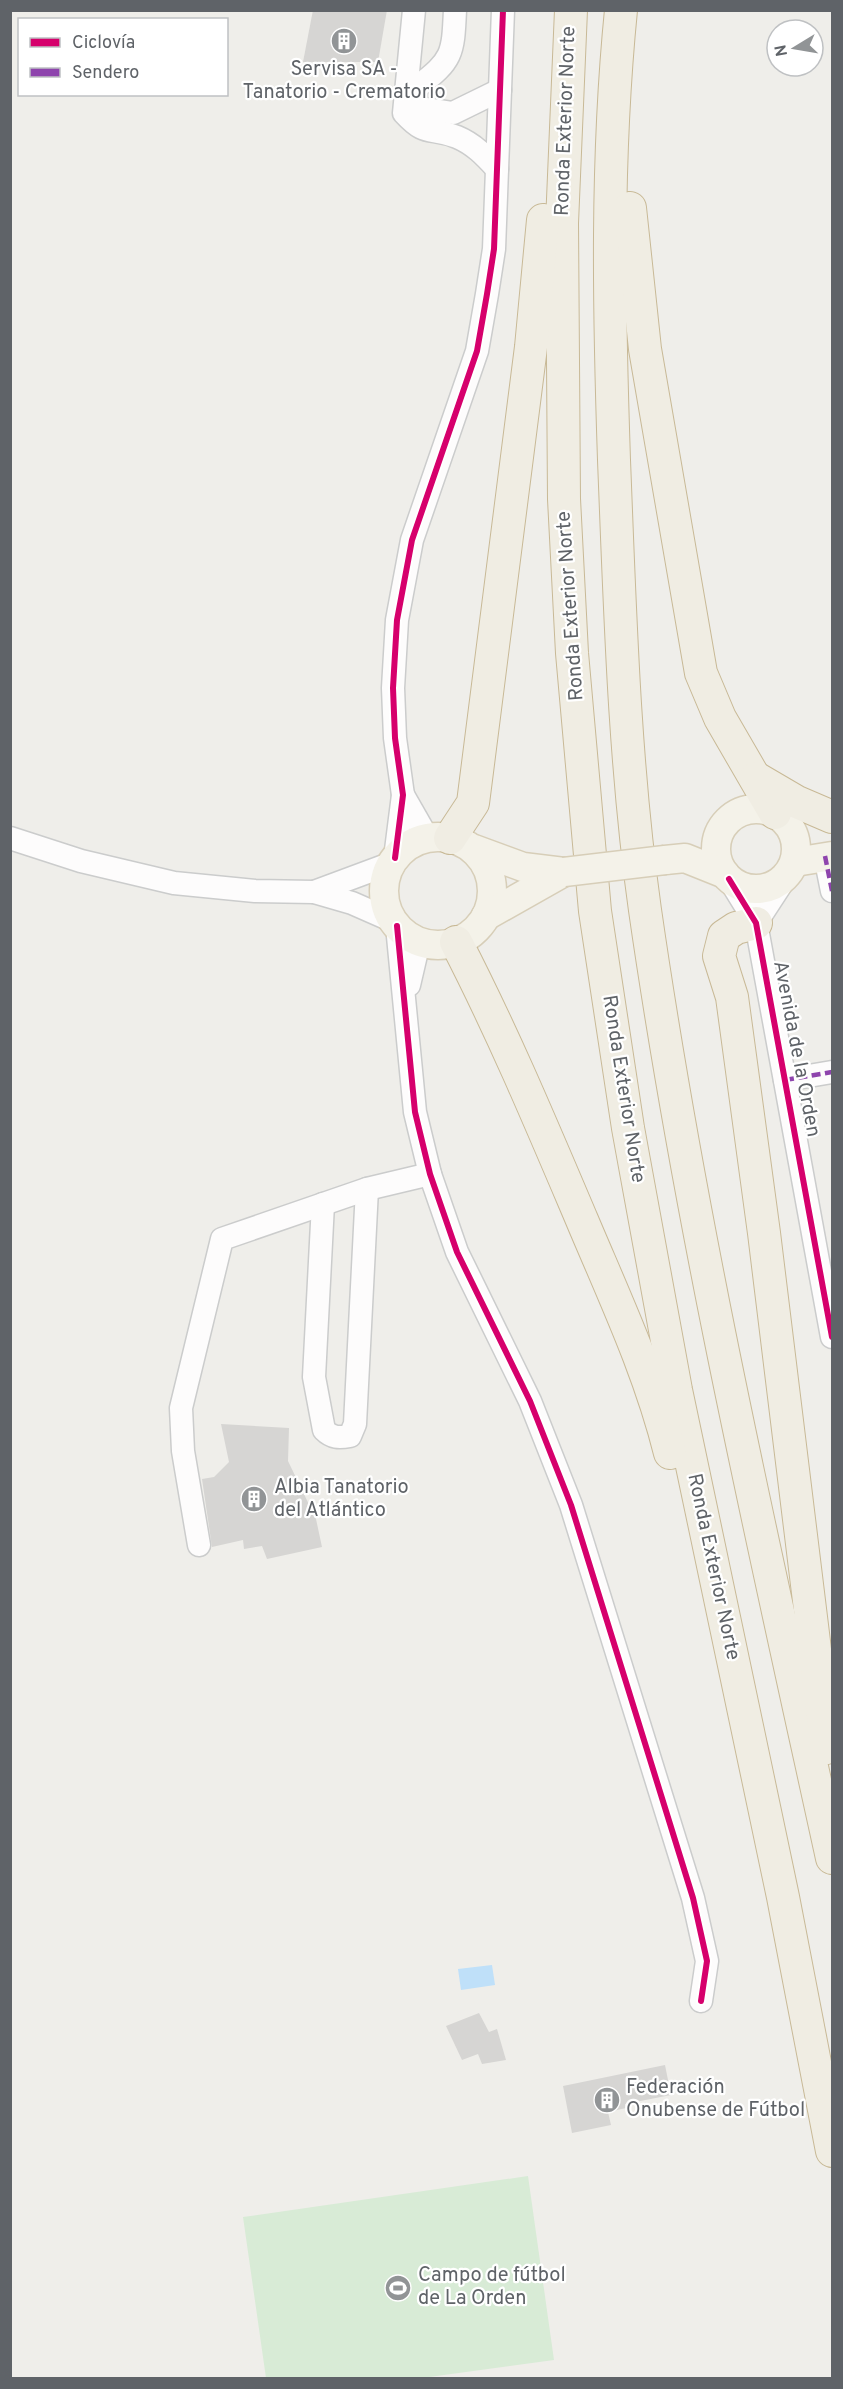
<svg xmlns="http://www.w3.org/2000/svg" width="843" height="2389" font-family="Overpass,sans-serif">
	<style>
		.green { fill: #d8ebd6 }
		.water { fill: #bfe0f9 }
		.building { fill: #d6d5d3 }
		.lines { fill: none; stroke-linecap: round; stroke-linejoin: round }
		.minor-casing { stroke: #cbcccc; stroke-width: 25 }
		.major-casing { stroke: #d7ceb8; stroke-width: 31 }
		.highway-casing { stroke: #c8b996; stroke-width: 34 }
		.minor { stroke: #fdfcfc; stroke-width: 22 }
		.major { stroke: #f4f2e9; stroke-width: 28 }
		.highway { stroke: #f0ede3; stroke-width: 32 }
		.major-bridge-casing { stroke: #d7ceb8; stroke-width: 31; stroke-linecap: butt }
		.major-bridge { stroke: #f4f2e9; stroke-width: 28 }
		.quiet { stroke: #8e44ad; stroke-width: 4.5; stroke-dasharray: 9 4.5; stroke-linecap: butt }
		.cycleway-casing { stroke: #fff; stroke-width: 10 }
		.cycleway { stroke: #d6006c; stroke-width: 6 }
		.labels { text-anchor: middle; dominant-baseline: central; stroke-width: 4.5; stroke-linejoin: round; paint-order: stroke }
		.poi-label { font-size: 20px; fill: #5f6368; stroke: #fff; text-anchor: start }
		.street-label { font-size: 20px; fill: #5f6368; stroke: #fff }
	</style>
	<rect width="100%" height="100%" fill="#efeeea"/>
	<polygon class="green" points="528,2176 554,2360 422,2378 266,2378 243,2217"/>
	<polygon class="water" points="492,1965 495,1985 461,1990 458,1969"/>
	<g class="building">
		<polygon points="313,10 387,10 378,62 303,62"/>
		<polygon points="221,1424 289,1428 288,1461 316,1519 322,1547 267,1559 262,1546 244,1549 243,1540 212,1547 202,1479 214,1477 229,1462"/>
		<polygon points="479,2013 489,2032 497,2029 506,2060 482,2064 478,2054 462,2060 446,2026"/>
		<polygon points="665,2065 671,2095 625,2104 626,2108 608,2112 611,2125 572,2133 563,2086"/>
	</g>
	<g class="lines">
		<defs>
			<g id="minor">
				<path d="M414 10 404 113C427 138 429 126 457 137 474 144 485 156 497 169"/>
				<path d="M455 10C453 54 453 60 417 87L414 107 453 113 500 90"/>
				<polyline points="403,795 427,837"/>
				<polyline points="10,838 81,861 174,883 255,891 314,892 352,903 393,921"/>
				<polyline points="825,856 832,891"/>
				<polyline points="395,858 403,795 395,738 393,688 397,620 412,540 477,351 487,294 494,249 503,10"/>
				<polyline points="729,879 756,923 832,1337"/>
				<polyline points="314,892 392,863"/>
				<polyline points="756,923 786,877"/>
				<polyline points="397,926 415,1112 430,1174 457,1252 530,1401 571,1505 693,1898 707,1961 701,2001"/>
				<polyline points="409,985 419,942"/>
				<polyline points="785,1080 832,1072"/>
				<path d="M323 1204 314 1377 324 1430C332 1438 339 1438 350 1436L355 1424 367 1189"/>
				<polyline points="199,1545 183,1451 181,1408 222,1239 367,1189 430,1174"/>
			</g>
			<g id="major">
				<circle cx="756" cy="849" r="40"/>
				<circle cx="438" cy="891" r="54"/>
				<polyline points="474,849 523,867 564,872"/>
				<polyline points="665,860 685,858 725,874"/>
				<polyline points="795,862 832,856"/>
				<polyline points="486,916 564,872"/>
			</g>
			<g id="highway">
				<polyline points="571,10 562,223 564,499 572,653 595,911 628,1128 676,1390 783,1897 832,2151"/>
				<path d="M621 10C606 160 609 311 614 460 620 610 624 761 645 910 691 1229 763 1543 832 1858"/>
				<polyline points="630,208 645,349 701,673 720,718 775,813"/>
				<polyline points="756,778 797,802 832,817"/>
				<polyline points="450,838 473,803 531,347 543,220"/>
				<polyline points="756,923 736,928 724,936 719,956 732,997 764,1233 827,1748"/>
				<path d="M456 942C503 1033 542 1126 582 1220 614 1296 650 1372 670 1453"/>
			</g>
		</defs>
		<use href="#minor" class="minor-casing"/>
		<use href="#major" class="major-casing"/>
		<use href="#highway" class="highway-casing"/>
		<use href="#minor" class="minor"/>
		<use href="#major" class="major"/>
		<use href="#highway" class="highway"/>
		<defs>
			<polyline id="major-bridge" points="564,872 665,860"/>
		</defs>
		<use href="#major-bridge" class="major-bridge-casing"/>
		<use href="#major-bridge" class="major-bridge"/>
		<g class="quiet">
			<polyline points="825,856 832,891"/>
			<polyline points="785,1080 832,1072"/>
		</g>
		<defs>
			<g id="cycleway">
				<polyline points="395,858 403,795 395,738 393,688 397,620 412,540 477,351 487,294 494,249 503,10"/>
				<polyline points="729,879 756,923 832,1337"/>
				<polyline points="397,926 415,1112 430,1174 457,1252 530,1401 571,1505 693,1898 707,1961 701,2001"/>
			</g>
		</defs>
		<use href="#cycleway" class="cycleway-casing"/>
		<use href="#cycleway" class="cycleway"/>
	</g>
	<defs>
		<symbol id="building-disc" viewBox="-11 -11 22 22"><circle r="9.5" fill="#919496" stroke="#fff"/><path d="M-4-6H4V6H1V3H-1V6H-4ZM-2.5-4.3h1.7v1.8h-1.7ZM.8-4.3h1.7v1.8H.8ZM-2.5-1h1.7V.8h-1.7ZM.8-1h1.7V.8H.8Z" fill="#fff"/></symbol>
		<symbol id="stadium-disc" viewBox="-11 -11 22 22"><circle r="9.5" fill="#919496" stroke="#fff"/><path d="M0-5a6.5 5 0 1 0 0 10a6.5 5 0 1 0 0-10ZM-3.5-1.8h7v3.6h-7Z" fill="#fff"/></symbol>
	</defs>
	<g fill-rule="evenodd">
		<use href="#building-disc" x="329" y="26" width="30" height="30"/>
		<use href="#building-disc" x="239" y="1484" width="30" height="30"/>
		<use href="#building-disc" x="592" y="2085" width="30" height="30"/>
		<use href="#stadium-disc" x="383" y="2273" width="30" height="30"/>
	</g>
	<g class="labels">
		<g class="poi-label">
			<text x="344" y="70" text-anchor="middle">Servisa SA -<tspan x="344" dy="23">Tanatorio - Crematorio</tspan></text>
			<text x="274" y="1488">Albia Tanatorio<tspan x="274" dy="23">del Atlántico</tspan></text>
			<text x="626" y="2088">Federación<tspan x="626" dy="23">Onubense de Fútbol</tspan></text>
			<text x="418" y="2276">Campo de fútbol<tspan x="418" dy="23">de La Orden</tspan></text>
		</g>
		<g class="street-label">
			<text transform="translate(566 121) rotate(-88)">Ronda Exterior Norte</text>
			<text transform="translate(571 606) rotate(-94)">Ronda Exterior Norte</text>
			<text transform="translate(796 1049) rotate(79)">Avenida de la Orden</text>
			<text transform="translate(623 1089) rotate(81)">Ronda Exterior Norte</text>
			<text transform="translate(713 1567) rotate(78)">Ronda Exterior Norte</text>
		</g>
	</g>
	<rect width="843" height="2389" fill="none" stroke="#5f6368" stroke-width="24"/>
	<rect x="18" y="18" width="210" height="78" fill="#ffffff" stroke="#bfc1c3" stroke-width="1.5"/>
	<rect x="30" y="38" width="30" height="9" fill="#d6006c" stroke="#bfc1c3" stroke-width="1.5"/>
	<text x="72" y="48" font-size="18" fill="#5f6368">Ciclovía</text>
	<rect x="30" y="68" width="30" height="9" fill="#8e44ad" stroke="#bfc1c3" stroke-width="1.5"/>
	<text x="72" y="78" font-size="18" fill="#5f6368">Sendero</text>
	<g transform="translate(795 48) rotate(259)"><circle r="28" fill="#ffffff" stroke="#bfc1c3" stroke-width="1.5"/>
	<path d="M0-4.5L10 22L0 15L-10 22Z" fill="#919496"/>
	<text y="-9" font-size="16" font-weight="bold" text-anchor="middle" fill="#5f6368">N</text>
	</g>
</svg>
